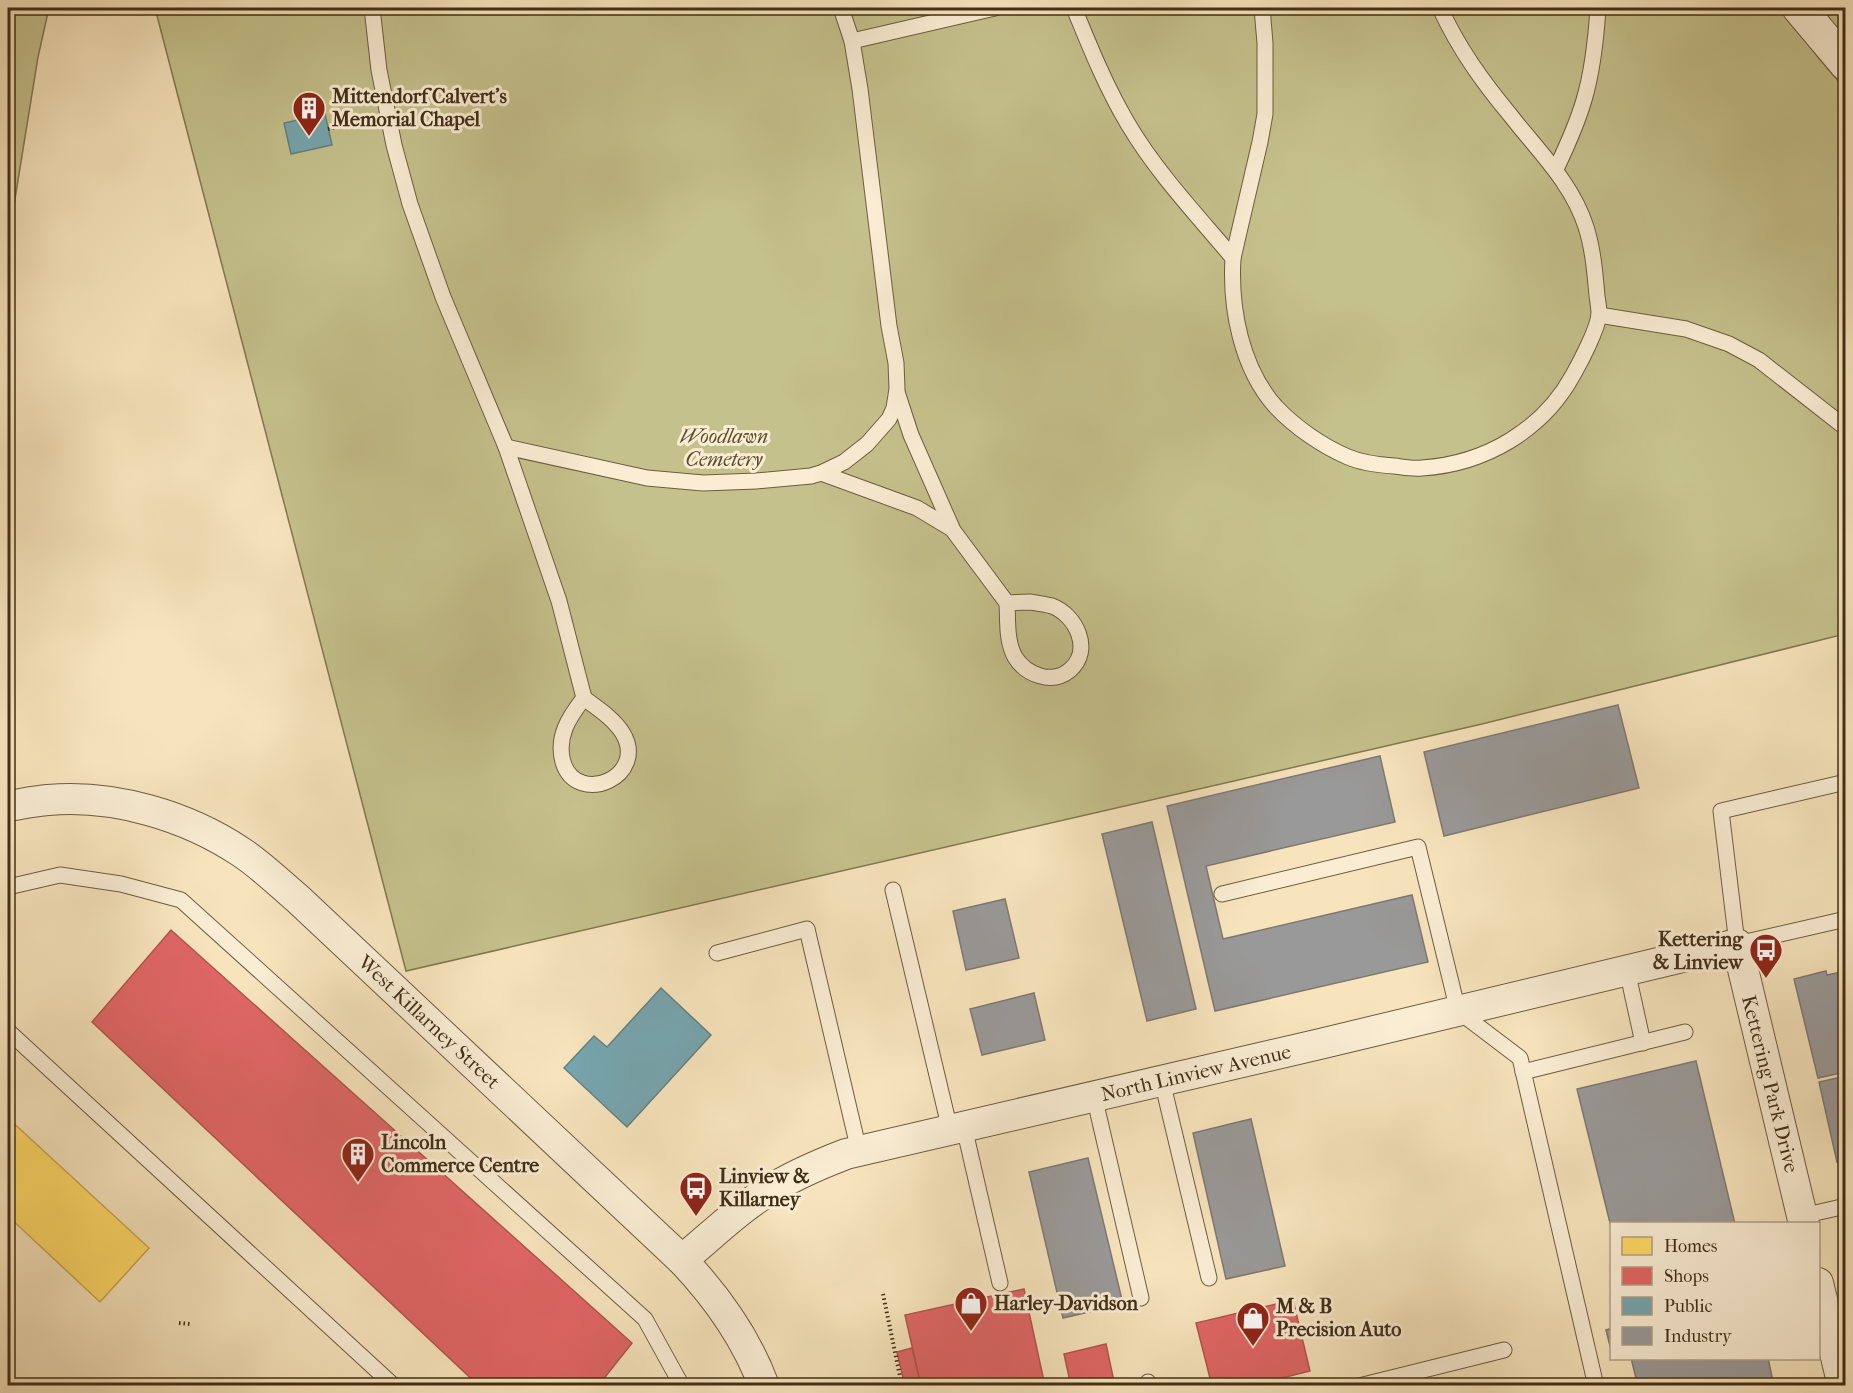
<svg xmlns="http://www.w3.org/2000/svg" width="1853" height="1393" font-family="'IM FELL French Canon',serif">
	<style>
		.green { fill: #c5c18c; stroke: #837852; stroke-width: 1.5 }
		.homes { fill: #ffd966; stroke: #c6a64e; stroke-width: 1.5 }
		.shops { fill: #e06666; stroke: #b0554e; stroke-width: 1.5 }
		.public { fill: #76a5af; stroke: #668181; stroke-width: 1.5 }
		.industry { fill: #999; stroke: #7f7972; stroke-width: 1.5 }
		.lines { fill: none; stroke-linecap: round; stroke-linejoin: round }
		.service-casing { stroke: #6e5c40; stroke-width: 17 }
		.minor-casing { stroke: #6e5c40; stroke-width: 32 }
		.tertiary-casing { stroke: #6e5c40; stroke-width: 35 }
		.path { stroke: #412e17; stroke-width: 4; stroke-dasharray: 1.5 3; stroke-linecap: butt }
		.service { stroke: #faedd4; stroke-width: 15 }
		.minor { stroke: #faedd4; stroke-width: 30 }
		.tertiary { stroke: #faedd4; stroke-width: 33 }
		.labels { text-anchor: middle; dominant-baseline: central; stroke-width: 6; stroke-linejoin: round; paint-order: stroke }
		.poi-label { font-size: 20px; font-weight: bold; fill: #412e17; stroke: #faedd4; text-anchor: start }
		.park-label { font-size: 20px; font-style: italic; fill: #5b4b2e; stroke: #faedd4 }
		.street-label { font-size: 20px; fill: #412e17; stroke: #faedd4 }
	</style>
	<rect width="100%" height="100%" fill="#f7e4bd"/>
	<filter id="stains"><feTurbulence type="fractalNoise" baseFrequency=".00333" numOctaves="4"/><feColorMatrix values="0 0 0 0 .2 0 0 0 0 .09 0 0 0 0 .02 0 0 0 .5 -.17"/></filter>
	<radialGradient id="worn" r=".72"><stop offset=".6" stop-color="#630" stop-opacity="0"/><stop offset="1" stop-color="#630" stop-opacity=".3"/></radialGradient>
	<g class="green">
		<polygon points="8,8 49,8 38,57 8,242"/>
		<polygon points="155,8 1782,8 1818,57 1845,89 1845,634 1482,724 406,971"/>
		<polygon points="1799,8 1845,8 1845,64"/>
	</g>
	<g class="homes">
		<polygon points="8,1118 149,1248 100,1302 8,1216"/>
		<polygon points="1463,1380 1465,1386 1438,1386"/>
	</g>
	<g class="shops">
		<polygon points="171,930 632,1343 598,1386 479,1386 92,1022"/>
		<polygon points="1024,1289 1045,1386 921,1386 905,1315"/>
		<polygon points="1293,1300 1310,1371 1250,1386 1212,1386 1196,1323"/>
		<polygon points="1106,1344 1115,1386 1071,1386 1064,1354"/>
		<polygon points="912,1348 921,1386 905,1386 897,1352"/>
	</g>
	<g class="public">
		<polygon points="325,114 332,145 291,154 284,123"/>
		<polygon points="661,988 711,1035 627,1127 564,1068 594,1036 607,1047"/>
	</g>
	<g class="industry">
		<polygon points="1618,705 1639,788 1444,836 1424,752"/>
		<polygon points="1380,756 1395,822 1206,866 1223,939 1412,895 1428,962 1215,1011 1167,806"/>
		<polygon points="1152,822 1196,1009 1147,1021 1102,834"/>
		<polygon points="1005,899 1019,958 966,970 953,911"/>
		<polygon points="1826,971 1827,975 1846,971 1846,1072 1818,1078 1794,979"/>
		<polygon points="1034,993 1045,1040 982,1055 970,1009"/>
		<polygon points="1696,1061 1735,1224 1612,1224 1612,1231 1577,1089"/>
		<polygon points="1846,1076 1846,1160 1837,1162 1819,1082"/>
		<polygon points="1251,1119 1285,1266 1226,1279 1193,1133"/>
		<polygon points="1088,1158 1123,1304 1063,1318 1029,1172"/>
		<polygon points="1612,1328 1612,1354 1606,1330"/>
		<polygon points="1631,1358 1768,1358 1774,1386 1638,1386"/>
	</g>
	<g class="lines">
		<defs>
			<g id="service">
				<polyline points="372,8 379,70 394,145 410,204 443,297 506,447 559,601 584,698"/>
				<path d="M1074 8C1090 47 1106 87 1128 124 1157 173 1197 215 1233 258 1230 308 1241 368 1276 407 1295 427 1322 446 1348 457 1362 463 1379 465 1394 466 1403 467 1412 469 1422 468 1485 464 1543 430 1573 375 1581 361 1597 330 1599 315 1599 309 1598 302 1597 296 1595 273 1593 249 1586 227 1572 183 1539 152 1511 116 1482 81 1459 49 1440 8"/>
				<polyline points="852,41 995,8"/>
				<path d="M1556 169C1567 146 1577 124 1584 100 1593 70 1596 39 1598 8"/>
				<polyline points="1233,258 1260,142 1265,114 1265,43 1262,8"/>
				<polyline points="1599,315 1686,329 1729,344 1759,360 1846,428"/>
				<polyline points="897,392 911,435 952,528"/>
				<polyline points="506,447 647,478 703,483 756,481 811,476 821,473 844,462 867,444 889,419 894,408 897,389 896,363 889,326 860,89 852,41 841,8"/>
				<polyline points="821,473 917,508 952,529 1007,603"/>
				<path d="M1030 602C1037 603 1045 604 1052 606 1076 615 1093 650 1070 670 1052 685 1026 675 1015 657 1006 641 1008 620 1007 603Z"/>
				<path d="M584 698C597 708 613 718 622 732 650 776 577 808 563 762 556 737 569 717 584 698Z"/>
				<polyline points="1846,782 1721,811 1737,944 1846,919"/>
				<polyline points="8,887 60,875 121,884 181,900 645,1319 682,1386"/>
				<polyline points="893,890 950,1130"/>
				<polyline points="1222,894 1418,847 1458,1011 1520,1058 1596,1386"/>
				<polyline points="717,953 807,929 859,1151"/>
				<polyline points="1627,970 1643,1043"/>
				<polyline points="8,1031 394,1386"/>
				<polyline points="1523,1072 1685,1032"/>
				<polyline points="1162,1081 1209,1278"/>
				<polyline points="1094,1096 1141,1298"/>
				<polyline points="964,1127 1000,1283"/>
				<polyline points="1802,1216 1846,1206"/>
				<polyline points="1148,1382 1148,1386"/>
				<polyline points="1359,1386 1504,1350"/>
			</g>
			<g id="minor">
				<path d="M8 806C21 804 35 801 48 800 114 794 187 816 241 852 261 865 279 883 298 899L682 1260C717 1297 746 1337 764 1386"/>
				<path d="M682 1260C710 1237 738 1209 770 1190 794 1175 820 1164 846 1154L1320 1044 1737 944 1804 1224"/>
				<polyline points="1818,1283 1843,1386"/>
			</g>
			<polyline id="tertiary" points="1799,8 1846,64"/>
		</defs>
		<use href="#service" class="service-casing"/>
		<use href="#minor" class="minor-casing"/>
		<use href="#tertiary" class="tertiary-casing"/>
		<g class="path">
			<polyline points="328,129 369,120"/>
			<polyline points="883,1294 902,1386"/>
			<polyline points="179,1323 190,1324"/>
		</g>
		<use href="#service" class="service"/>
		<use href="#minor" class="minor"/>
		<use href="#tertiary" class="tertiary"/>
	</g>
	<defs>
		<symbol id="building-pin" viewBox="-11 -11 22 30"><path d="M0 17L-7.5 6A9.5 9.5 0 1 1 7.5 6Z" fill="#8f2418" stroke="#faedd4"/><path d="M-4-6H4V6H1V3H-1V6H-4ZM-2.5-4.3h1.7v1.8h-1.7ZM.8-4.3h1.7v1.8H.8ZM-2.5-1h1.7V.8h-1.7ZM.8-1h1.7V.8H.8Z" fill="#fff"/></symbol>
		<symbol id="bus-pin" viewBox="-11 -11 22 30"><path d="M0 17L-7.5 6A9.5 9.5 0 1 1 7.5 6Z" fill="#8f2418" stroke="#faedd4"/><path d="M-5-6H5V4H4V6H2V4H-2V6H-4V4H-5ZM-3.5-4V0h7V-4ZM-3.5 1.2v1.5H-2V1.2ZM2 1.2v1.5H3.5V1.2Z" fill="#fff"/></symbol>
		<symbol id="shop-pin" viewBox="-11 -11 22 30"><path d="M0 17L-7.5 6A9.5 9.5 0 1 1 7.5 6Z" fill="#8f2418" stroke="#faedd4"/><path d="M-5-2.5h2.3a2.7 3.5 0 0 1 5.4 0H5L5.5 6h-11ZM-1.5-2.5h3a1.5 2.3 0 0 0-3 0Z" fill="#fff"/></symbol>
	</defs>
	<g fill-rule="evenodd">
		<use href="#building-pin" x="290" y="89" width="38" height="52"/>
		<use href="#bus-pin" x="1747" y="931" width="38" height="52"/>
		<use href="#building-pin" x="339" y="1135" width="38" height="52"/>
		<use href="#bus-pin" x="677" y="1169" width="38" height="52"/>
		<use href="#shop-pin" x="952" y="1284" width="38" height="52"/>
		<use href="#shop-pin" x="1234" y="1299" width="38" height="52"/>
	</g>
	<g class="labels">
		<g class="poi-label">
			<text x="332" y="96">Mittendorf Calvert's<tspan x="332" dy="23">Memorial Chapel</tspan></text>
			<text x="1743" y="939" text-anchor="end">Kettering<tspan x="1743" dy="23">&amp; Linview</tspan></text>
			<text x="381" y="1142">Lincoln<tspan x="381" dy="23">Commerce Centre</tspan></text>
			<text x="719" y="1176">Linview &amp;<tspan x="719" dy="23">Killarney</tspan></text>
			<text x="994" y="1303">Harley-Davidson</text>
			<text x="1276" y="1306">M &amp; B<tspan x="1276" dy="23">Precision Auto</tspan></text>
		</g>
		<g class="park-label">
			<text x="724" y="436">Woodlawn<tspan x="724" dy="23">Cemetery</tspan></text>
		</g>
		<g class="street-label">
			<text transform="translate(429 1022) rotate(43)">West Killarney Street</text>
			<text transform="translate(1196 1073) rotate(-13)">North Linview Avenue</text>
			<text transform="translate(1770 1084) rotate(76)">Kettering Park Drive</text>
		</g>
	</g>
	<rect width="1853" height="1393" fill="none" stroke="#f7e4bd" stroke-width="30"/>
	<rect x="9" y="9" width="1835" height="1375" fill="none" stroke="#412e17" stroke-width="3"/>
	<rect x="15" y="15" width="1823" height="1363" fill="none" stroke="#412e17" stroke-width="1.5"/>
	<rect x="1610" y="1222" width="210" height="138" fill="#faedd4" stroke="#b0a188" stroke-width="1.5"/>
	<rect x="1622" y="1237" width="30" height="18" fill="#ffd966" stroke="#b0a188" stroke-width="1.5"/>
	<text x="1664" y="1252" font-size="18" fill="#412e17">Homes</text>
	<rect x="1622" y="1267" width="30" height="18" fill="#e06666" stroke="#b0a188" stroke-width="1.5"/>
	<text x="1664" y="1282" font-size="18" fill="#412e17">Shops</text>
	<rect x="1622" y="1297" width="30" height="18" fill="#76a5af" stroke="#b0a188" stroke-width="1.5"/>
	<text x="1664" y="1312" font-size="18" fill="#412e17">Public</text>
	<rect x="1622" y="1327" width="30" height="18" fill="#999999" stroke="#b0a188" stroke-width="1.5"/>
	<text x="1664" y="1342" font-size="18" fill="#412e17">Industry</text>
	<rect width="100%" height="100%" filter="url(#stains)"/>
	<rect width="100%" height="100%" fill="url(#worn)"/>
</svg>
